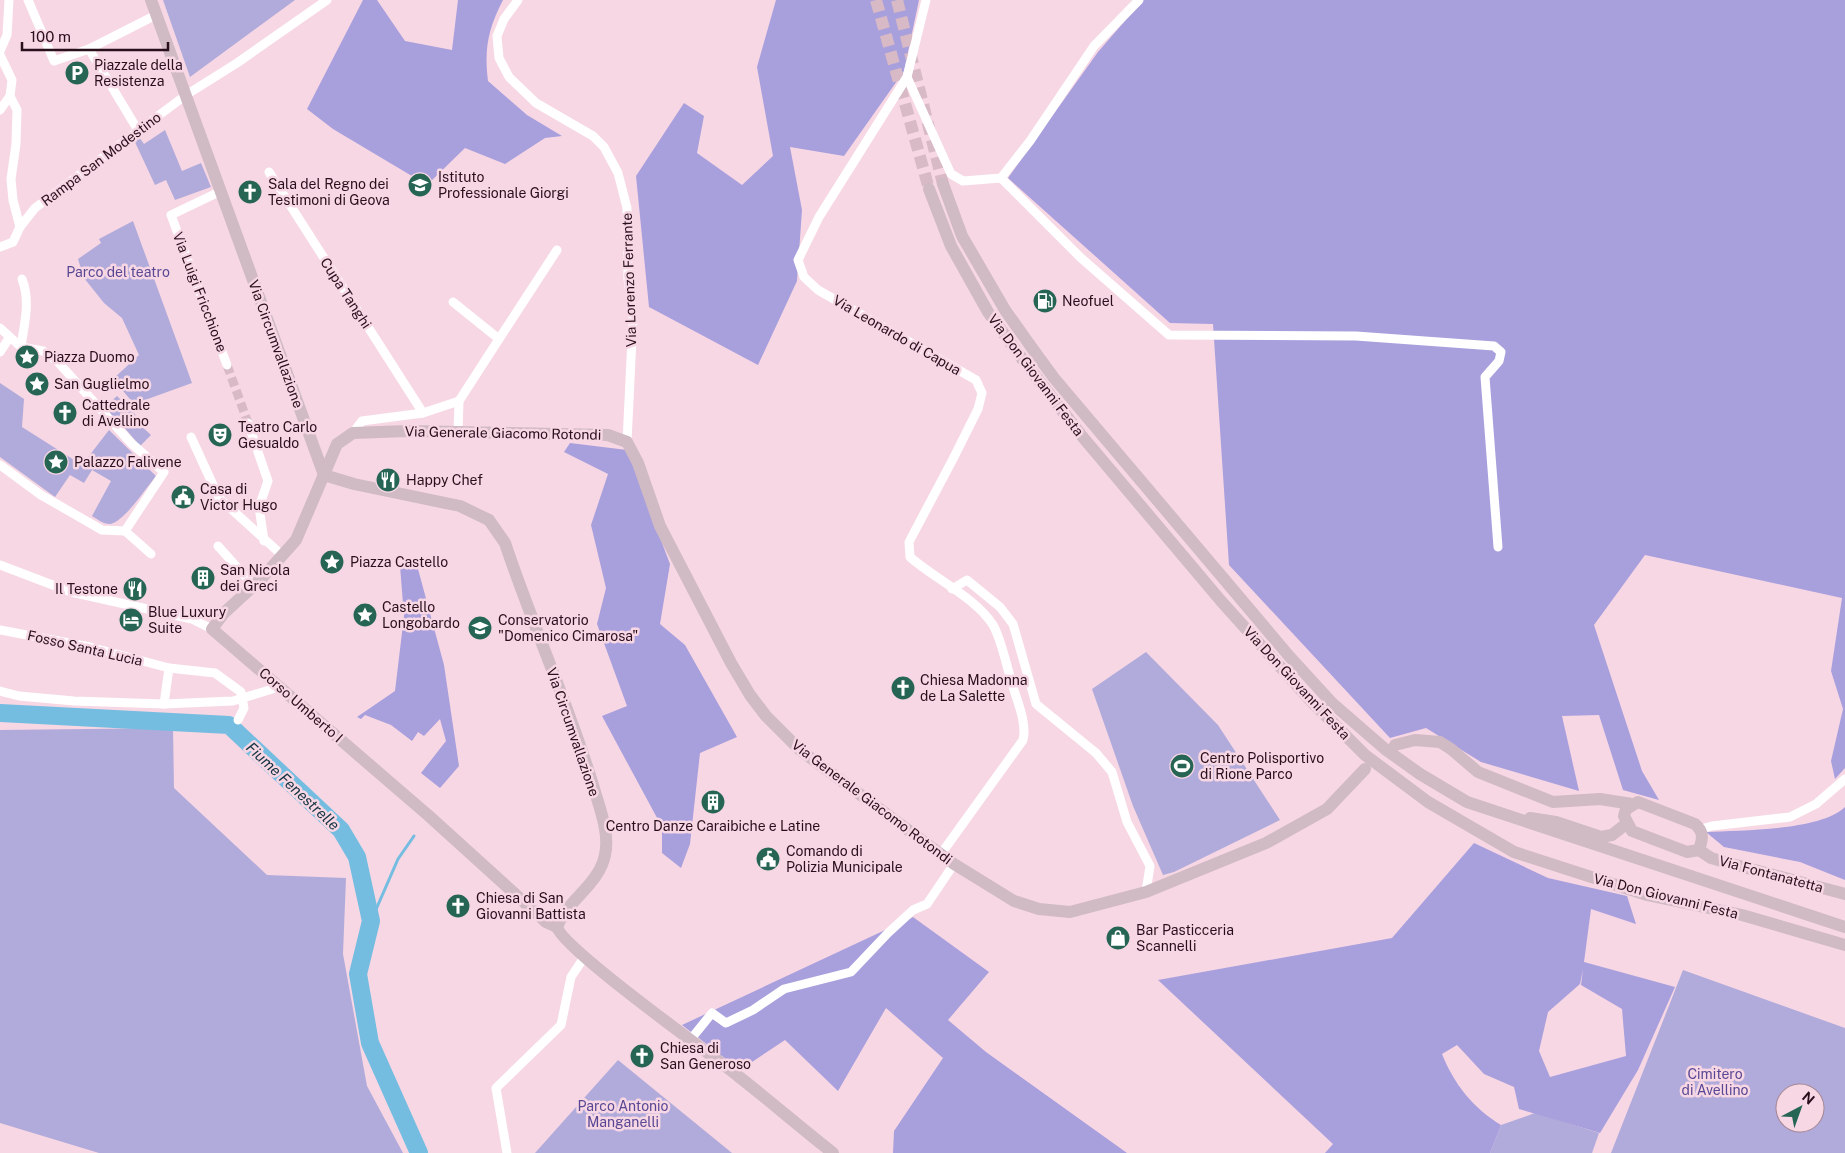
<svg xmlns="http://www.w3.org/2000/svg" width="1845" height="1153" font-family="'Public Sans',sans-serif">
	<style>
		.green { fill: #b1abdb; fill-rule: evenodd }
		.forest { fill: #a89fdd; fill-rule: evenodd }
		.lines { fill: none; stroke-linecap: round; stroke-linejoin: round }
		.stream { stroke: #74bde1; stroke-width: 3 }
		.river { stroke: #74bde1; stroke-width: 18 }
		.street-tunnel { stroke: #d8b9c6; stroke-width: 9; stroke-dasharray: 9 4.5; stroke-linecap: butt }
		.secondary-tunnel { stroke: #d8b9c6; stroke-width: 12; stroke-dasharray: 12 6; stroke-linecap: butt }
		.street { stroke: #fff; stroke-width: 9 }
		.secondary { stroke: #d0bac4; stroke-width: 12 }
		.labels { text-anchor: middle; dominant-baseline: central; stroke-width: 5; stroke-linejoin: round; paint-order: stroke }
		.poi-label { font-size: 14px; fill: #290e1b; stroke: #f7d7e4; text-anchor: start }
		.street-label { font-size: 14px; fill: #290e1b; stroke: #f7d7e4 }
		.park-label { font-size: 14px; fill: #584894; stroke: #f7d7e4 }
		.water-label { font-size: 15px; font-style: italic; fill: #103241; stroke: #f7d7e4 }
	</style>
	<rect width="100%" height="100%" fill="#f7d7e4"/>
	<g class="green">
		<polygon points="163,0 295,0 190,77"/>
		<polygon points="165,130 182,171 201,163 211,187 175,200 166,180 155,185 134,140 139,137 144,144"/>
		<polygon points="133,221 192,383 134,404 113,379 139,355 122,318 104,303 84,278 78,259 101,243 99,239"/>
		<path d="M0 383 24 399 22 427 82 465 109 430 156 476C147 487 123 523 110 524 103 524 97 519 92 516L111 481 92 470 84 483 70 475 55 497 0 457Z"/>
		<polygon points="117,396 135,414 137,422 151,435 140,446 123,426 122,421 115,419 105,407"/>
		<polygon points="1146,652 1218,725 1280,820 1174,872 1163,875 1133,806 1092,689"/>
		<polygon points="173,728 174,788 267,875 346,878 343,954 367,1086 403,1153 99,1153 0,1123 0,730"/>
		<path d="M1683 970 1845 1028V1153H1611ZM1785 1093H1815V1123H1785Z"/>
		<polygon points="618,1060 732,1153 535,1153"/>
		<polygon points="1535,1113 1599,1133 1592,1153 1490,1153 1501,1125"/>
	</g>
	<g class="forest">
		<path d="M363 0H377L405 41 452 50 458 0H503C488 29 484 49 488 81L527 115 562 136 545 138 505 164 465 148 427 185 333 129 307 109Z"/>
		<polygon points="776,0 919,0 904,71 844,156 790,147 802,210 797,281 758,365 649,307 636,176 684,103 704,116 697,153 742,185 773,156 757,67"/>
		<polygon points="1143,0 1845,0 1845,768 1835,779 1831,761 1843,709 1831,671 1842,598 1645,555 1594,625 1642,771 1659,800 1623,790 1599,715 1562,716 1579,791 1481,762 1426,728 1390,738 1229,565 1213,324 1170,323 1008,178 1098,52"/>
		<polygon points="570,443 627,450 670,564 660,624 685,645 737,737 700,753 690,844 681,868 662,853 662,827 602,716 627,706 597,624 606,588 591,525 608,474 564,452"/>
		<polygon points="400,566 418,569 444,665 459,766 440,788 421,773 446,741 440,719 424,736 418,732 412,741 391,725 365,715 361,719 357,717 395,691 404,616"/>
		<path d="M1845 807V880L1800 862 1724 847 1706 832C1741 830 1820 831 1845 807Z"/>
		<path d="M1474 843 1548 878 1627 896 1636 924 1591 909 1584 962 1675 987 1638 1070 1600 1133 1519 1109 1514 1087 1484 1074 1457 1045 1442 1054C1454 1084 1473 1108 1501 1125L1490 1153H1325L1333 1144 1158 980 1392 938ZM1583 969 1581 985 1622 1009 1626 1056 1550 1077 1539 1051 1548 1012 1580 984Z"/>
		<polygon points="913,917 989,972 948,1020 986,1052 1127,1153 893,1153 894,1131 943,1058 886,1008 838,1091 785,1040 740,1070 682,1025"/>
	</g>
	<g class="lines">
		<polyline class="stream" points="371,921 398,859 414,836"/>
		<polyline class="river" points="0,713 229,725 341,830 357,857 371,921 358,974 370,1043 419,1153"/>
		<polyline class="street-tunnel" points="227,365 248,423"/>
		<g class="secondary-tunnel">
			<polyline points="876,0 929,189"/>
			<polyline points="897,0 943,184"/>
		</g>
		<g class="street">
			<polyline points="28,0 54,61 89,49 139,132"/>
			<polyline points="518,0 504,19 497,36 499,58 509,77 536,103 593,136 604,147 618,173 627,208 628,279 633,318 627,442"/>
			<polyline points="926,0 907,77 951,174 963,181 1001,178 1030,141 1094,46 1139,0"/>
			<polyline points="89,49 156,15"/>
			<polyline points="0,51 7,35 9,0"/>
			<polyline points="0,55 12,80 10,96 17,110 16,144 11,179 13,200 20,227"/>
			<path d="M907 77 819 217 798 260 804 277 818 290 976 380 982 393 978 409 953 459 909 542 910 557C935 579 976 598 993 625 1001 638 1008 671 1013 687 1018 703 1027 724 1023 740L941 854"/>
			<polyline points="0,110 10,96"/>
			<polyline points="269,172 423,413"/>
			<polyline points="1001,178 1080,257 1169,335 1356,336 1494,346 1501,352 1499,361 1485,377 1498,547"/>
			<polyline points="221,191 171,215 227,365"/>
			<polyline points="0,247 13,242 20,227 35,208 186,95 237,63 327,0"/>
			<polyline points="453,302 499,339 459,401 458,432"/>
			<polyline points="0,328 21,347 43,351 57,361 131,443 164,472 125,531 102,530 41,495 0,465"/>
			<polyline points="499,339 557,250"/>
			<path d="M21 347C24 324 31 302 22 279"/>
			<polyline points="0,352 9,338"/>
			<polyline points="248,423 268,481 259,507 264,541"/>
			<polyline points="353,433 362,421 423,413 459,401"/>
			<polyline points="191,437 219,498 283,556"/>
			<polyline points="125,531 151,554"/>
			<polyline points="218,546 253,585"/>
			<polyline points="0,565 71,592 192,619 212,629"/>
			<polyline points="952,589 967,580 1000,607 1013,624 1036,704 1096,753 1112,772 1127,822 1150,866 1146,892"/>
			<polyline points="0,630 90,647 169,668"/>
			<polyline points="0,691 19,696 74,701 164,704 233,701 279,687"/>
			<polyline points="164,704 169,668 215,673 241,692 244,708 238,720"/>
			<polyline points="1701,829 1712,826 1790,817 1816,804 1845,779"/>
			<polyline points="691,1039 712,1013 726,1023 753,1010 784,989 851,972 888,933 913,910 927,904 954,864"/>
			<polyline points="507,1153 496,1088 561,1025 571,977 585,956"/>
		</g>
		<g class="secondary">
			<polyline points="151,0 324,475"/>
			<polyline points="943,184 962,236 1005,310 1032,348 1054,378 1289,656 1332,703 1385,749 1420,774 1467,802 1845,927"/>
			<polyline points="929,189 951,246 988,312 1020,356 1081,435 1221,601 1311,701 1365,755 1428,802 1514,852 1647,895 1742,915 1845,945"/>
			<path d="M324 475 354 484 460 506 489 520 505 543C532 624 568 703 593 785 599 807 610 832 605 855 599 885 567 900 557 927"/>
			<polyline points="1395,745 1415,740 1440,742 1451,749 1478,772 1553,802 1600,799 1632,804"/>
			<path d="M1638 802 1695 824C1704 832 1703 838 1699 850L1687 852 1632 831 1624 816 1626 809Z"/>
			<polyline points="1530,818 1556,822 1601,837 1612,835 1626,824"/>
			<polyline points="1699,850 1711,858 1732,864 1845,894"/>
			<polyline points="557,927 546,922 429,816 212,629 224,613 262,578 296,540 337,444 353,433 407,431 608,435 627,442 638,463 660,526 731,663 750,695 766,716 800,750 954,864 1014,901 1039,909 1070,912 1146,892 1266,843 1327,809 1365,769"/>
			<path d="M557 927C563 949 711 1054 738 1076 770 1101 801 1128 833 1153"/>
		</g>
	</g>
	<defs>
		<symbol id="parking-disc" viewBox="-11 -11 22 22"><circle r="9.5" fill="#266553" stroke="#f7d7e4"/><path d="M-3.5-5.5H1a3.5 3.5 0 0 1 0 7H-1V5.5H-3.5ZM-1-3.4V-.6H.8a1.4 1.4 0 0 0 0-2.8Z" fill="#fff"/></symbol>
		<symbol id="school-disc" viewBox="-11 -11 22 22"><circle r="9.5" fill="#266553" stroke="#f7d7e4"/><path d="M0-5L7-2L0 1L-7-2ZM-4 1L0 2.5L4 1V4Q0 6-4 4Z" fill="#fff"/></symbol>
		<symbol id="church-disc" viewBox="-11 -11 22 22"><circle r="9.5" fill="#266553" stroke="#f7d7e4"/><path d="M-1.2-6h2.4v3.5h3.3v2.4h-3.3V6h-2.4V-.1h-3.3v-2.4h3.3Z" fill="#fff"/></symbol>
		<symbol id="fuel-disc" viewBox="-11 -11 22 22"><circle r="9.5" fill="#266553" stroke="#f7d7e4"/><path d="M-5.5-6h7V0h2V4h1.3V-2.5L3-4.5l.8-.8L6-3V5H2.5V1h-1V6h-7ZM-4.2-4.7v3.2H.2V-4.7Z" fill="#fff"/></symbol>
		<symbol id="sight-disc" viewBox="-11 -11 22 22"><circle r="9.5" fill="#266553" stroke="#f7d7e4"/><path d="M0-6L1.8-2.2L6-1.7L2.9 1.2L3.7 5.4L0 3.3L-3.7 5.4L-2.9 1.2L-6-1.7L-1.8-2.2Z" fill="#fff"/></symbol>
		<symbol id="theatre-disc" viewBox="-11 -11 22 22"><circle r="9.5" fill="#266553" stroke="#f7d7e4"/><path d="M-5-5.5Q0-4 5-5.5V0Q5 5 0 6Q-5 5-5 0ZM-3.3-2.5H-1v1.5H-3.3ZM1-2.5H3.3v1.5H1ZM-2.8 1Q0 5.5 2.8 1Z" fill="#fff"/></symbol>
		<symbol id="restaurant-disc" viewBox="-11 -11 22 22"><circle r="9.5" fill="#266553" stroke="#f7d7e4"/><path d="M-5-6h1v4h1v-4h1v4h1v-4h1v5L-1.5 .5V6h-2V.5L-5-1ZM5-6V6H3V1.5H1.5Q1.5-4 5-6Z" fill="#fff"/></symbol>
		<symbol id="civic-disc" viewBox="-11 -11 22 22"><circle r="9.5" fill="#266553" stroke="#f7d7e4"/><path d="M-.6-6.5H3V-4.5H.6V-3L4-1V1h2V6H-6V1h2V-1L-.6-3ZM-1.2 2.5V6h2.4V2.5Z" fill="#fff"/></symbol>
		<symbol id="building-disc" viewBox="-11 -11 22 22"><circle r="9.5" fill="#266553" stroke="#f7d7e4"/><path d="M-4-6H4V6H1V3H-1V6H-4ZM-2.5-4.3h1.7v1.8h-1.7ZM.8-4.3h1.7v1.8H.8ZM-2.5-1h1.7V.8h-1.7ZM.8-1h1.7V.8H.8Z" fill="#fff"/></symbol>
		<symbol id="hotel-disc" viewBox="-11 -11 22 22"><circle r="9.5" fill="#266553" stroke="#f7d7e4"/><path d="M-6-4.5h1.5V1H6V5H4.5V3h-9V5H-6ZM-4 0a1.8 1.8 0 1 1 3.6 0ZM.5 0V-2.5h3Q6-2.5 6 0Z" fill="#fff"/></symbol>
		<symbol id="university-disc" viewBox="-11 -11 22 22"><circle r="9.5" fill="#266553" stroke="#f7d7e4"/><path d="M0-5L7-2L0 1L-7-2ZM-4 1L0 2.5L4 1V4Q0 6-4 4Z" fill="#fff"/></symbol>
		<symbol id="stadium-disc" viewBox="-11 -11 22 22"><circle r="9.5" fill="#266553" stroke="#f7d7e4"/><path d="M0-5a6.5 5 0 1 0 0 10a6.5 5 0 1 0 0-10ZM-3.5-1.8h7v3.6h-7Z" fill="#fff"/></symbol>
		<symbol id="shop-disc" viewBox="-11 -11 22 22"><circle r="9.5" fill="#266553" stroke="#f7d7e4"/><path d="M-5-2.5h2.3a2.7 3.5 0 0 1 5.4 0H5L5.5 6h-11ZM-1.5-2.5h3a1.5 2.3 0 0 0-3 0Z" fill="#fff"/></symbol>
	</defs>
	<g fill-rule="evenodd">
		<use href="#parking-disc" x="63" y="59" width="28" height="28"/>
		<use href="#school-disc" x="406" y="171" width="28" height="28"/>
		<use href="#church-disc" x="236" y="178" width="28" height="28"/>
		<use href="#fuel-disc" x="1031" y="287" width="28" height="28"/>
		<use href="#sight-disc" x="13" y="343" width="28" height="28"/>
		<use href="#sight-disc" x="23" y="370" width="28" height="28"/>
		<use href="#church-disc" x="51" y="399" width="28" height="28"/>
		<use href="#theatre-disc" x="206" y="421" width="28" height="28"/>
		<use href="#sight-disc" x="42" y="448" width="28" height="28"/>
		<use href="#restaurant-disc" x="374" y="466" width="28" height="28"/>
		<use href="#civic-disc" x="169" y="483" width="28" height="28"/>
		<use href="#sight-disc" x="318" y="548" width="28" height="28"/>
		<use href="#building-disc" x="189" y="564" width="28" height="28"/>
		<use href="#restaurant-disc" x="121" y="575" width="28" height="28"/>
		<use href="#sight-disc" x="351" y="601" width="28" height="28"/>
		<use href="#hotel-disc" x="117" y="606" width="28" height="28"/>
		<use href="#university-disc" x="466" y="614" width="28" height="28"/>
		<use href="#church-disc" x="889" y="674" width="28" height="28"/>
		<use href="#stadium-disc" x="1168" y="752" width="28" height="28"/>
		<use href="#building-disc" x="699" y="788" width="28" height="28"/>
		<use href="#civic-disc" x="754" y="845" width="28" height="28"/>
		<use href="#church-disc" x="444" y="892" width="28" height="28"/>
		<use href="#shop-disc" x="1104" y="924" width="28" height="28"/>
		<use href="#church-disc" x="628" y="1042" width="28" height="28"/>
	</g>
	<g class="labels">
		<g class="poi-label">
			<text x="94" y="65">Piazzale della<tspan x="94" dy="16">Resistenza</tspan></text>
			<text x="438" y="177">Istituto<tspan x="438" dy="16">Professionale Giorgi</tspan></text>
			<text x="268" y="184">Sala del Regno dei<tspan x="268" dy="16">Testimoni di Geova</tspan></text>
			<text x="1062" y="301">Neofuel</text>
			<text x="44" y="357">Piazza Duomo</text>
			<text x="54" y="384">San Guglielmo</text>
			<text x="82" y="405">Cattedrale<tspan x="82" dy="16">di Avellino</tspan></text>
			<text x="238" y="427">Teatro Carlo<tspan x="238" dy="16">Gesualdo</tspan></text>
			<text x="74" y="462">Palazzo Falivene</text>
			<text x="406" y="480">Happy Chef</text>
			<text x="200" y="489">Casa di<tspan x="200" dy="16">Victor Hugo</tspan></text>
			<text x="350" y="562">Piazza Castello</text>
			<text x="220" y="570">San Nicola<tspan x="220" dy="16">dei Greci</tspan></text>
			<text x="118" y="589" text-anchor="end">Il Testone</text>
			<text x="382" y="607">Castello<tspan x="382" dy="16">Longobardo</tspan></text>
			<text x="148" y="612">Blue Luxury<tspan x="148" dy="16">Suite</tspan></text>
			<text x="498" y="620">Conservatorio<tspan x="498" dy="16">"Domenico Cimarosa"</tspan></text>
			<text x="920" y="680">Chiesa Madonna<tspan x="920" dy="16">de La Salette</tspan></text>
			<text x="1200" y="758">Centro Polisportivo<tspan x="1200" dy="16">di Rione Parco</tspan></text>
			<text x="713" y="826" text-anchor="middle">Centro Danze Caraibiche e Latine</text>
			<text x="786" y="851">Comando di<tspan x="786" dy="16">Polizia Municipale</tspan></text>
			<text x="476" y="898">Chiesa di San<tspan x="476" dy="16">Giovanni Battista</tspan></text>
			<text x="1136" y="930">Bar Pasticceria<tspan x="1136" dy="16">Scannelli</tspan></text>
			<text x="660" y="1048">Chiesa di<tspan x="660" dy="16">San Generoso</tspan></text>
		</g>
		<g class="street-label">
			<text transform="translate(101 159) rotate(-37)">Rampa San Modestino</text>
			<text transform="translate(629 280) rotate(-92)">Via Lorenzo Ferrante</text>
			<text transform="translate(200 292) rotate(69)">Via Luigi Fricchione</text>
			<text transform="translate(346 293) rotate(57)">Cupa Tanghi</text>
			<text transform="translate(897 335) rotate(30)">Via Leonardo di Capua</text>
			<text transform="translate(276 344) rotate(70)">Via Circumvallazione</text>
			<text transform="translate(1036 375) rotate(53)">Via Don Giovanni Festa</text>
			<text transform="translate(503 433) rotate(1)">Via Generale Giacomo Rotondi</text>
			<text transform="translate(85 648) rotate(13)">Fosso Santa Lucia</text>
			<text transform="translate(1297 683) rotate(47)">Via Don Giovanni Festa</text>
			<text transform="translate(301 705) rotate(41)">Corso Umberto I</text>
			<text transform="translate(573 732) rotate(71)">Via Circumvallazione</text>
			<text transform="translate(872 802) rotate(37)">Via Generale Giacomo Rotondi</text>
			<text transform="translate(1771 874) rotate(15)">Via Fontanatetta</text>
			<text transform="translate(1666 896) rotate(14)">Via Don Giovanni Festa</text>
		</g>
		<g class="park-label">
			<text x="118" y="272">Parco del teatro</text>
			<text x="1715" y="1074">Cimitero<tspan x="1715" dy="16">di Avellino</tspan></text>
			<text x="623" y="1106">Parco Antonio<tspan x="623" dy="16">Manganelli</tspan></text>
		</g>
		<g class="water-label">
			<text transform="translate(293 786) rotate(43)">Fiume Fenestrelle</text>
		</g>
	</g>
	<g transform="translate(1800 1108) rotate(41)"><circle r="24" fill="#f7d7e4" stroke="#a58794"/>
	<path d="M0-4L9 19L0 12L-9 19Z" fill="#266553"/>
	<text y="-8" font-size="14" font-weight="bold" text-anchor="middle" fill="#290e1b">N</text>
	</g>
	<path d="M22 42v8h146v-8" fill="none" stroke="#290e1b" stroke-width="2.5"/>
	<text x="30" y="42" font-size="15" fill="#290e1b" stroke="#f7d7e4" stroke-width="4" paint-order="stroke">100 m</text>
</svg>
